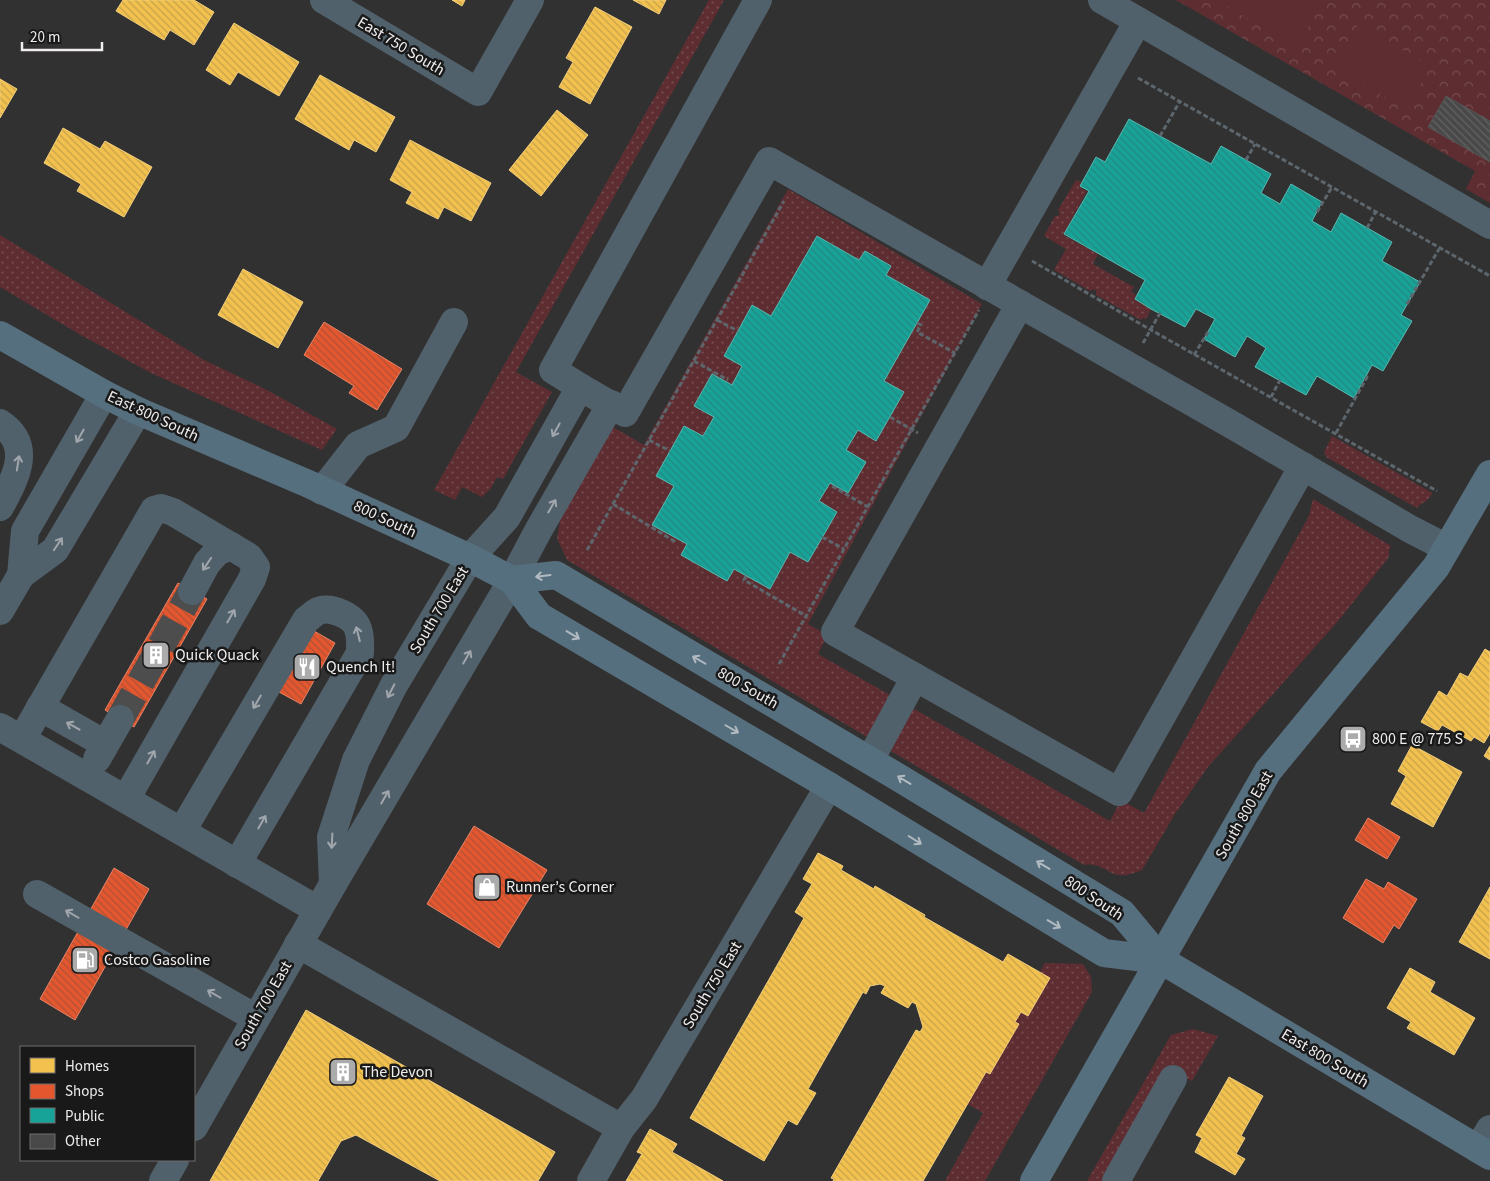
<svg xmlns="http://www.w3.org/2000/svg" width="1490" height="1181" font-family="'Source Sans 3',sans-serif">
	<style>
		.grass { fill: url(#grass-dots) }
		.park { fill: url(#park-crowns) }
		.garden { fill: #5e2d31 }
		.homes { fill: url(#homes-back-hatch); stroke: #f1ce7d }
		.shops { fill: url(#shops-back-hatch); stroke: #e78467 }
		.public { fill: url(#public-back-hatch); stroke: #58b9b1 }
		.building { fill: url(#building-back-hatch); stroke: #565555 }
		.lines { fill: none; stroke-linecap: round; stroke-linejoin: round }
		.minor-tunnel { stroke: #4e4d4d; stroke-width: 28; stroke-dasharray: 28 14; stroke-linecap: butt }
		.path { stroke: #5c666c; stroke-width: 3; stroke-dasharray: 5 2.5; stroke-linecap: butt }
		.minor { stroke: #51616b; stroke-width: 28 }
		.major { stroke: #566f7e; stroke-width: 28 }
		.oneway { stroke: #a0a6ac }
		.oneway2 { stroke: #b1bac0 }
		.labels { text-anchor: middle; dominant-baseline: central; stroke-width: 5; stroke-linejoin: round; paint-order: stroke }
		.street-label { font-size: 16px; fill: #eeecec; stroke: #1a1919 }
		.poi-label { font-size: 16px; fill: #eeecec; stroke: #1a1919; text-anchor: start }
	</style>
	<defs>
		<pattern id="grass-dots" width="8" height="8" patternUnits="userSpaceOnUse" patternTransform="scale(1.25)"><rect width="8" height="8" fill="#5e2d31"/><path d="M2 2h.1M6 6h.1" fill="none" stroke="#754c4f" stroke-width="1.8" stroke-linecap="round"/></pattern>
		<pattern id="park-crowns" width="20" height="18" patternUnits="userSpaceOnUse" patternTransform="scale(1.25)"><rect width="20" height="18" fill="#5e2d31"/><path d="M2 6a3 3 0 1 1 6 0M12 15a3 3 0 1 1 6 0" fill="none" stroke="#754c4f"/></pattern>
		<pattern id="homes-back-hatch" width="6" height="6" patternUnits="userSpaceOnUse" patternTransform="scale(1.25)"><rect width="6" height="6" fill="#f2c14e"/><path d="M-1 5l2 2M0 0l6 6M5-1l2 2" fill="none" stroke="#c7a24c"/></pattern>
		<pattern id="shops-back-hatch" width="6" height="6" patternUnits="userSpaceOnUse" patternTransform="scale(1.25)"><rect width="6" height="6" fill="#e4572e"/><path d="M-1 5l2 2M0 0l6 6M5-1l2 2" fill="none" stroke="#ad5137"/></pattern>
		<pattern id="public-back-hatch" width="6" height="6" patternUnits="userSpaceOnUse" patternTransform="scale(1.25)"><rect width="6" height="6" fill="#17a398"/><path d="M-1 5l2 2M0 0l6 6M5-1l2 2" fill="none" stroke="#258780"/></pattern>
		<pattern id="building-back-hatch" width="6" height="6" patternUnits="userSpaceOnUse" patternTransform="scale(1.25)"><rect width="6" height="6" fill="#4a4949"/><path d="M-1 5l2 2M0 0l6 6M5-1l2 2" fill="none" stroke="#646363"/></pattern>
	</defs>
	<rect width="100%" height="100%" fill="#323131"/>
	<g class="grass">
		<polygon points="709,0 724,0 516,372 552,392 503,479 497,477 491,488 482,497 462,487 455,500 434,490"/>
		<polygon points="1076,180 1082,182 1080,185 1082,187 1082,189 1087,191 1063,235 1098,254 1093,264 1134,287 1131,292 1137,296 1135,299 1151,309 1146,319 1143,318 1141,320 1096,295 1096,291 1094,289 1090,291 1054,270 1066,249 1044,236 1055,216 1058,216 1060,213 1058,210"/>
		<path d="M788 189 982 304 808 624 827 635 818 654 1110 821 1121 800 1144 813 1309 516 1313 499 1391 546 1389 550V557L1339 620 1208 767 1175 814 1142 870C1137 872 1131 874 1126 875 1109 878 1103 861 1084 865L567 560 557 538 561 515 613 427 644 445Z"/>
		<polygon points="0,235 204,360 267,390 337,429 322,450 151,373 79,334 0,287"/>
		<path d="M1332 436 1429 491 1432 493C1429 502 1421 502 1417 508L1326 457 1324 452Z"/>
		<polygon points="1045,963 1083,964 1091,977 1092,992 985,1181 945,1181 983,1113 964,1102"/>
		<polygon points="1193,1029 1218,1036 1192,1081 1166,1066 1101,1181 1087,1181 1171,1035"/>
	</g>
	<polygon class="park" points="1176,0 1490,0 1490,203 1466,189 1475,171"/>
	<g class="garden">
		<polygon points="1229,0 1309,0 1320,6 1297,46 1226,6"/>
		<polygon points="1358,25 1431,66 1406,109 1334,68"/>
	</g>
	<g class="homes">
		<polygon points="123,0 194,0 214,12 194,45 170,30 164,40 116,11"/>
		<polygon points="452,0 465,0 462,6"/>
		<polygon points="633,0 666,0 659,14"/>
		<polygon points="595,7 632,27 590,104 559,87 573,62 566,58"/>
		<polygon points="234,23 299,62 279,96 238,72 230,85 206,70"/>
		<polygon points="320,75 395,117 376,152 354,140 349,150 295,119"/>
		<polygon points="0,79 17,89 0,118"/>
		<polygon points="557,110 588,135 541,196 509,170"/>
		<polygon points="63,128 100,149 105,141 152,167 124,217 77,191 81,184 44,163"/>
		<polygon points="410,140 491,183 471,221 444,207 438,219 406,203 412,192 390,180"/>
		<polygon points="243,269 303,302 278,348 218,315"/>
		<polygon points="1485,649 1490,652 1490,733 1484,743 1474,737 1471,741 1442,725 1438,731 1421,722 1439,691 1447,696 1460,673 1468,677"/>
		<polygon points="1412,745 1462,772 1433,827 1391,804 1406,776 1398,771"/>
		<polygon points="1490,746 1490,760 1484,756"/>
		<polygon points="818,853 843,866 841,870 874,889 875,886 925,915 924,917 1003,962 1008,954 1050,978 1028,1016 1021,1012 1015,1022 1019,1024 990,1074 986,1072 923,1181 833,1181 834,1179 831,1178 916,1030 920,1032 923,1027 916,1004 912,1002 908,1008 881,993 885,986 880,984 870,986 866,994 863,992 808,1089 816,1093 797,1125 788,1120 764,1161 690,1118 804,918 795,912 812,884 803,879"/>
		<polygon points="1490,887 1490,959 1459,942"/>
		<polygon points="1410,968 1435,982 1430,992 1475,1018 1454,1055 1407,1028 1411,1022 1387,1008"/>
		<polygon points="306,1010 555,1152 538,1181 440,1181 356,1135 341,1141 318,1181 210,1181"/>
		<polygon points="1229,1077 1263,1096 1241,1136 1245,1138 1236,1154 1245,1159 1235,1175 1195,1152 1202,1138 1196,1135"/>
		<polygon points="650,1129 677,1144 672,1152 723,1181 626,1181 642,1154 637,1152"/>
	</g>
	<g class="shops">
		<polygon points="324,322 402,369 377,410 349,393 354,386 304,355"/>
		<polygon points="178,583 207,599 134,727 105,710"/>
		<polygon points="314,631 335,643 301,704 279,692"/>
		<polygon points="1368,818 1400,837 1387,859 1355,840"/>
		<polygon points="474,826 547,870 499,948 427,904"/>
		<polygon points="114,868 149,889 75,1020 40,999"/>
		<polygon points="1366,879 1384,889 1388,882 1417,899 1399,929 1394,925 1383,943 1343,918"/>
	</g>
	<g class="public">
		<polygon points="1129,119 1211,164 1221,146 1271,174 1261,193 1280,204 1291,184 1322,202 1312,221 1331,232 1341,213 1392,242 1382,261 1420,282 1401,315 1412,321 1383,371 1372,365 1354,398 1317,376 1306,395 1255,367 1266,348 1247,336 1235,357 1204,339 1215,319 1196,309 1185,327 1151,309 1135,299 1145,280 1064,234 1089,191 1080,186 1096,157 1105,162"/>
		<polygon points="817,236 859,260 865,251 891,266 886,275 930,300 884,381 904,392 876,441 858,430 846,450 866,462 848,493 830,483 819,501 837,512 808,562 790,552 770,589 734,569 727,581 681,555 687,544 652,525 674,486 656,476 684,426 703,436 714,417 694,406 712,374 732,385 742,366 724,356 738,331 752,305 771,316"/>
	</g>
	<polygon class="building" points="1446,96 1490,121 1490,162 1428,127"/>
	<g class="lines">
		<polyline class="minor-tunnel" points="120,719 192,591"/>
		<g class="path">
			<polyline points="1138,78 1490,276"/>
			<polyline points="1160,136 1180,101"/>
			<polyline points="1246,160 1255,144"/>
			<polyline points="1317,212 1332,187"/>
			<polyline points="1367,228 1376,211"/>
			<polyline points="1032,261 1151,330 1437,491"/>
			<polyline points="1407,304 1439,249"/>
			<polyline points="717,320 738,331"/>
			<polyline points="917,323 921,325 917,332 955,353"/>
			<polyline points="1143,343 1160,313"/>
			<polyline points="1194,355 1208,332"/>
			<polyline points="694,361 728,380"/>
			<polyline points="1271,397 1280,380"/>
			<polyline points="890,417 918,433"/>
			<polyline points="1336,433 1367,377 1366,376"/>
			<polyline points="649,440 670,451"/>
			<polyline points="832,486 868,507"/>
			<polyline points="613,504 674,541 676,538"/>
			<polyline points="822,537 844,549"/>
			<polyline points="587,550 784,201"/>
			<polyline points="746,576 744,580 806,616"/>
			<polyline points="779,664 979,310"/>
		</g>
		<g class="minor">
			<polyline points="324,0 478,92 530,0"/>
			<polyline points="758,0 553,370 580,387 625,413 769,161 1234,426 1410,529 1447,548"/>
			<polyline points="1102,0 1490,225"/>
			<polyline points="987,286 1138,21"/>
			<polyline points="1020,304 835,632 1119,792 1303,466"/>
			<path d="M0 423C34 446 15 479 0 507"/>
			<polyline points="322,491 358,445 396,428 454,322"/>
			<polyline points="21,575 55,550 138,411"/>
			<polyline points="192,591 207,563 217,552 231,546"/>
			<polyline points="0,611 21,575 25,531 104,394"/>
			<polyline points="40,707 105,744"/>
			<polyline points="0,727 318,910"/>
			<polyline points="22,739 154,510 161,508 173,512 249,557 256,567 252,579 126,799"/>
			<polyline points="97,759 120,719"/>
			<polyline points="870,760 915,677"/>
			<path d="M182 831 306 620C309 618 314 613 318 611 331 606 354 616 358 629 361 637 360 645 360 653L237 864"/>
			<polyline points="333,884 331,837 356,760 394,685 470,558 507,517 580,387"/>
			<polyline points="37,894 256,1018"/>
			<polyline points="298,944 621,1128"/>
			<polyline points="194,1127 333,884 512,580 538,531 611,404"/>
			<polyline points="1478,1149 1490,1129"/>
			<polyline points="163,1181 175,1160"/>
			<polyline points="591,1181 621,1128 644,1099 829,786"/>
			<polyline points="1116,1181 1173,1079"/>
		</g>
		<g class="major">
			<polyline points="0,335 104,394 138,411 311,485 470,558 512,580 539,616 829,786 1104,953 1161,960"/>
			<polyline points="512,580 556,575 896,776 1122,913 1161,960 1490,1156"/>
			<polyline points="1034,1181 1268,771 1436,567 1490,474"/>
		</g>
	</g>
	<defs><path id="oneway-shaft" d="M-6 0H5M1.5-3L5.5 0L1.5 3" fill="none" stroke-width="1.6" stroke-linecap="round" stroke-linejoin="round" transform="scale(1.25)"/></defs>
	<g class="oneway">
		<use href="#oneway-shaft" transform="translate(556 430) rotate(119)"/>
		<use href="#oneway-shaft" transform="translate(80 436) rotate(120)"/>
		<use href="#oneway-shaft" transform="translate(18 463) rotate(-81)"/>
		<use href="#oneway-shaft" transform="translate(552 506) rotate(-60)"/>
		<use href="#oneway-shaft" transform="translate(58 544) rotate(-56)"/>
		<use href="#oneway-shaft" transform="translate(207 564) rotate(124)"/>
		<use href="#oneway-shaft" transform="translate(231 616) rotate(-60)"/>
		<use href="#oneway-shaft" transform="translate(358 634) rotate(-104)"/>
		<use href="#oneway-shaft" transform="translate(467 657) rotate(-60)"/>
		<use href="#oneway-shaft" transform="translate(391 691) rotate(117)"/>
		<use href="#oneway-shaft" transform="translate(257 702) rotate(120)"/>
		<use href="#oneway-shaft" transform="translate(73 726) rotate(-151)"/>
		<use href="#oneway-shaft" transform="translate(151 757) rotate(-60)"/>
		<use href="#oneway-shaft" transform="translate(385 797) rotate(-60)"/>
		<use href="#oneway-shaft" transform="translate(262 822) rotate(-60)"/>
		<use href="#oneway-shaft" transform="translate(332 841) rotate(93)"/>
		<use href="#oneway-shaft" transform="translate(72 914) rotate(-150)"/>
		<use href="#oneway-shaft" transform="translate(214 994) rotate(-150)"/>
	</g>
	<g class="oneway2">
		<use href="#oneway-shaft" transform="translate(543 576) rotate(173)"/>
		<use href="#oneway-shaft" transform="translate(573 635) rotate(31)"/>
		<use href="#oneway-shaft" transform="translate(699 660) rotate(-150)"/>
		<use href="#oneway-shaft" transform="translate(732 729) rotate(30)"/>
		<use href="#oneway-shaft" transform="translate(904 780) rotate(-149)"/>
		<use href="#oneway-shaft" transform="translate(915 840) rotate(32)"/>
		<use href="#oneway-shaft" transform="translate(1043 865) rotate(-149)"/>
		<use href="#oneway-shaft" transform="translate(1054 924) rotate(31)"/>
	</g>
	<defs>
		<symbol id="building-square" viewBox="-11 -11 22 22"><rect x="-9" y="-9" width="18" height="18" rx="4" fill="#acabab" stroke="#1a1919"/><path d="M-4-6H4V6H1V3H-1V6H-4ZM-2.5-4.3h1.7v1.8h-1.7ZM.8-4.3h1.7v1.8H.8ZM-2.5-1h1.7V.8h-1.7ZM.8-1h1.7V.8H.8Z" fill="#fff"/></symbol>
		<symbol id="restaurant-square" viewBox="-11 -11 22 22"><rect x="-9" y="-9" width="18" height="18" rx="4" fill="#acabab" stroke="#1a1919"/><path d="M-5-6h1v4h1v-4h1v4h1v-4h1v5L-1.5 .5V6h-2V.5L-5-1ZM5-6V6H3V1.5H1.5Q1.5-4 5-6Z" fill="#fff"/></symbol>
		<symbol id="bus-square" viewBox="-11 -11 22 22"><rect x="-9" y="-9" width="18" height="18" rx="4" fill="#acabab" stroke="#1a1919"/><path d="M-5-6H5V4H4V6H2V4H-2V6H-4V4H-5ZM-3.5-4V0h7V-4ZM-3.5 1.2v1.5H-2V1.2ZM2 1.2v1.5H3.5V1.2Z" fill="#fff"/></symbol>
		<symbol id="shop-square" viewBox="-11 -11 22 22"><rect x="-9" y="-9" width="18" height="18" rx="4" fill="#acabab" stroke="#1a1919"/><path d="M-5-2.5h2.3a2.7 3.5 0 0 1 5.4 0H5L5.5 6h-11ZM-1.5-2.5h3a1.5 2.3 0 0 0-3 0Z" fill="#fff"/></symbol>
		<symbol id="fuel-square" viewBox="-11 -11 22 22"><rect x="-9" y="-9" width="18" height="18" rx="4" fill="#acabab" stroke="#1a1919"/><path d="M-5.5-6h7V0h2V4h1.3V-2.5L3-4.5l.8-.8L6-3V5H2.5V1h-1V6h-7ZM-4.2-4.7v3.2H.2V-4.7Z" fill="#fff"/></symbol>
	</defs>
	<g fill-rule="evenodd">
		<use href="#building-square" x="140" y="639" width="32" height="32"/>
		<use href="#restaurant-square" x="291" y="651" width="32" height="32"/>
		<use href="#bus-square" x="1337" y="723" width="32" height="32"/>
		<use href="#shop-square" x="471" y="871" width="32" height="32"/>
		<use href="#fuel-square" x="69" y="944" width="32" height="32"/>
		<use href="#building-square" x="327" y="1056" width="32" height="32"/>
	</g>
	<g class="labels">
		<g class="street-label">
			<text transform="translate(401 46) rotate(31)">East 750 South</text>
			<text transform="translate(153 416) rotate(25)">East 800 South</text>
			<text transform="translate(385 519) rotate(25)">800 South</text>
			<text transform="translate(439 610) rotate(-59)">South 700 East</text>
			<text transform="translate(748 688) rotate(30)">800 South</text>
			<text transform="translate(1244 815) rotate(-60)">South 800 East</text>
			<text transform="translate(1094 898) rotate(34)">800 South</text>
			<text transform="translate(712 985) rotate(-59)">South 750 East</text>
			<text transform="translate(263 1005) rotate(-60)">South 700 East</text>
			<text transform="translate(1325 1058) rotate(31)">East 800 South</text>
		</g>
		<g class="poi-label">
			<text x="175" y="655">Quick Quack</text>
			<text x="326" y="667">Quench It!</text>
			<text x="1372" y="739">800 E @ 775 S</text>
			<text x="506" y="887">Runner’s Corner</text>
			<text x="104" y="960">Costco Gasoline</text>
			<text x="362" y="1072">The Devon</text>
		</g>
	</g>
	<rect x="20" y="1046" width="175" height="115" fill="#1a1919" stroke="#6f6d6d"/>
	<rect x="30" y="1058" width="25" height="15" fill="#f2c14e" stroke="#6f6d6d"/>
	<text x="65" y="1071" font-size="15" fill="#eeecec">Homes</text>
	<rect x="30" y="1084" width="25" height="15" fill="#e4572e" stroke="#6f6d6d"/>
	<text x="65" y="1096" font-size="15" fill="#eeecec">Shops</text>
	<rect x="30" y="1108" width="25" height="15" fill="#17a398" stroke="#6f6d6d"/>
	<text x="65" y="1121" font-size="15" fill="#eeecec">Public</text>
	<rect x="30" y="1134" width="25" height="15" fill="#4a4949" stroke="#6f6d6d"/>
	<text x="65" y="1146" font-size="15" fill="#eeecec">Other</text>
	<path d="M22 42v8h80v-8" fill="none" stroke="#eeecec" stroke-width="2.5"/>
	<text x="30" y="42" font-size="15" fill="#eeecec" stroke="#1a1919" stroke-width="4" paint-order="stroke">20 m</text>
</svg>
